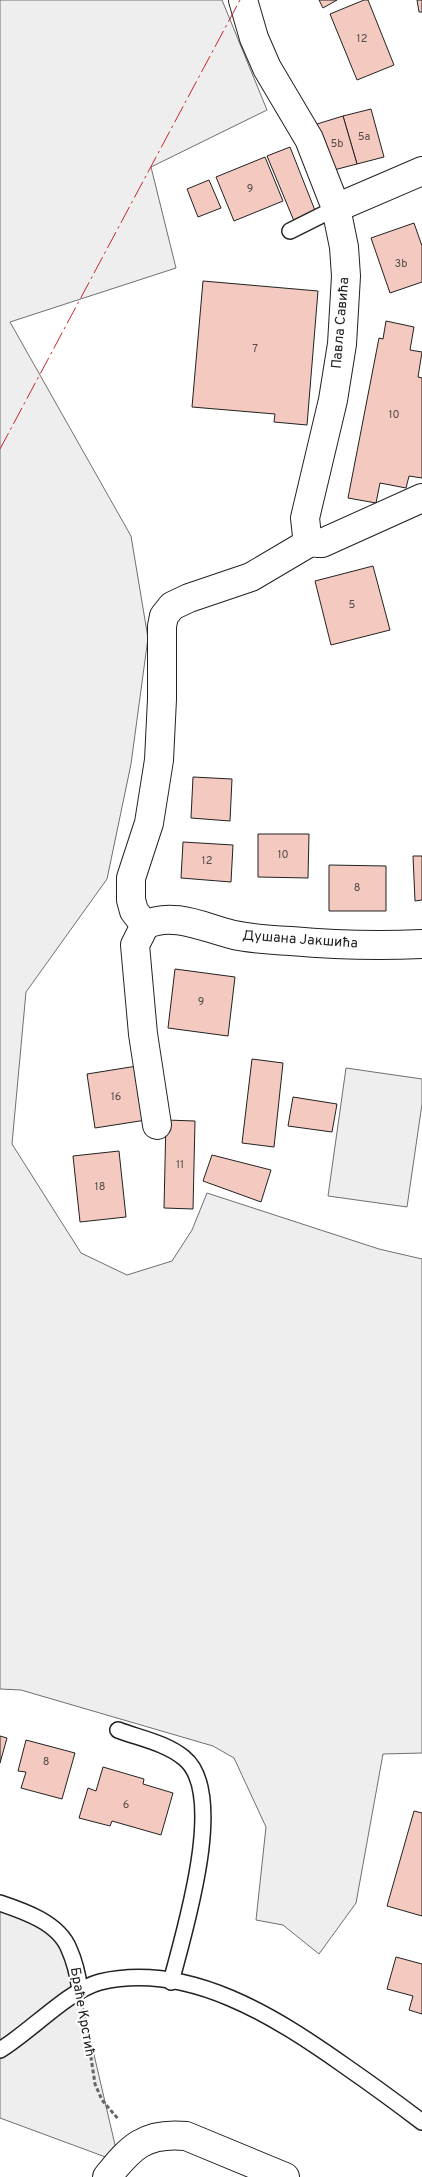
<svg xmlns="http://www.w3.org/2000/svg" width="422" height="2177" font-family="Overpass,sans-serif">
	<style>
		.green { fill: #eee; stroke: #6f6f6f }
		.building { fill: #f3c9c0; stroke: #222 }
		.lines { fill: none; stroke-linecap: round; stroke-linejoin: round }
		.lane-casing { stroke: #222; stroke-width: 18 }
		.street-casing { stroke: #222; stroke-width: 30 }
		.path { stroke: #646464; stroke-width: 3; stroke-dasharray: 4 2.5; stroke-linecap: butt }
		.lane { stroke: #fff; stroke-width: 15 }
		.street { stroke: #fff; stroke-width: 28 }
		.power { stroke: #c62828; stroke-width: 1; stroke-dasharray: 18 4 2.5 4; stroke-linecap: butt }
		.labels { text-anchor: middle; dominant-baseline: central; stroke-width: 4; stroke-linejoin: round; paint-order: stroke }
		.number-label { font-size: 11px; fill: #564c4a }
		.street-label { font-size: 14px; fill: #222; stroke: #fff }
	</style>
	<rect width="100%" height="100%" fill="#fff"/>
	<g class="green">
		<polygon points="0,0 222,0 267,110 151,167 176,268 10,322 131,536 148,638 131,764 107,879 26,992 12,1144 81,1253 127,1275 172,1261 192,1230 207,1193 379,1249 422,1259 422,1753 383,1754 356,1903 319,1954 283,1925 256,1920 266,1827 234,1758 213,1746 21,1690 0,1689"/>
		<polygon points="346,1068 422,1079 422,1104 407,1207 328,1196"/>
		<polygon points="0,1905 37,1918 69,1947 119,2162 0,2118"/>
	</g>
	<g class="building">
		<polygon points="319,0 337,0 323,8"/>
		<polygon points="364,0 368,0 394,65 357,80 330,14"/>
		<polygon points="417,0 422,0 422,12 419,12"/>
		<polygon points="371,109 384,157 357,164 343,116"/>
		<polygon points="343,116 357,164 330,171 317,124"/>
		<polygon points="290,147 316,213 294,221 267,156"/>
		<polygon points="265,157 283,201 234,221 216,177"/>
		<polygon points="209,180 221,208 198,217 187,189"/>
		<polygon points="414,223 422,246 422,282 390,293 371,238"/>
		<polygon points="203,281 318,291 307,425 274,422 275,414 192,407"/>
		<polygon points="386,321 414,327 410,350 422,352 418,377 422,378 422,478 409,476 406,488 380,483 376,503 348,498 379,338 383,339"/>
		<polygon points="373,566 390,630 331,645 315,581"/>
		<polygon points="193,777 232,779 230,821 191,818"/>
		<polygon points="258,834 309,834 308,878 258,877"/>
		<polygon points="183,842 233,845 231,882 181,878"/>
		<polygon points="413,856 422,856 422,900 415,901"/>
		<polygon points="329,865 386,866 386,911 329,911"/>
		<polygon points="175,969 235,977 228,1036 168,1028"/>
		<polygon points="252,1059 283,1063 274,1147 242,1143"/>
		<polygon points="137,1066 146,1120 95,1128 87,1074"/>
		<polygon points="293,1097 337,1104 332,1132 288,1126"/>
		<polygon points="166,1120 195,1121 193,1209 164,1208"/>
		<polygon points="119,1151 126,1217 80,1222 73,1156"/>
		<polygon points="212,1155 271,1170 261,1202 203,1181"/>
		<polygon points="0,1736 7,1738 0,1763"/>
		<polygon points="26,1740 75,1753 62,1799 21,1788 26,1772 18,1771"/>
		<polygon points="103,1767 144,1779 143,1784 173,1793 161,1835 112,1821 110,1826 79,1818 88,1788 96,1791"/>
		<polygon points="414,1811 422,1813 422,1916 387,1906"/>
		<polygon points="396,1957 422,1964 422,2014 409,2010 413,1996 387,1989"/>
	</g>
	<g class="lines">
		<defs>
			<g id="lane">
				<polyline points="290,231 336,208"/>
				<path d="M118 1730C139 1738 166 1743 184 1758 228 1793 183 1935 171 1982"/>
				<path d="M0 1903C24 1911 59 1923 69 1949 75 1962 78 1976 80 1990"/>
				<path d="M0 2050C30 2032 69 1990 100 1982 189 1961 277 2018 345 2066 371 2084 397 2103 422 2122"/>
			</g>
			<g id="street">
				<polyline points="243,0 254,38 267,68 309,139 336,208 344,247 346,276 342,344 333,400 305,518 307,536 317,543 322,543 422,498"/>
				<polyline points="336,208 422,171"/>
				<polyline points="145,925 134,911 131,900 131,878 149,823 159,760 162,699 162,626 164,616 172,606 189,598 251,577 312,541"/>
				<path d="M157 1125 143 1034 135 945 145 925C173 911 205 928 234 935 253 939 272 940 291 941 335 945 378 946 422 944"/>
				<path d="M107 2177C131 2147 145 2132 186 2136L285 2177"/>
			</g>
		</defs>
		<use href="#lane" class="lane-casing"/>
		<use href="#street" class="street-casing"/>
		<polyline class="path" points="85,2018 95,2084 102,2100 119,2120"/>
		<use href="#lane" class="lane"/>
		<use href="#street" class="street"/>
		<polyline class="power" points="0,449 240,0"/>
	</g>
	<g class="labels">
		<g class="number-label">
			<text x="362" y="39">12</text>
			<text x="364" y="137">5a</text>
			<text x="337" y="144">5b</text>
			<text x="250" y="189">9</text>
			<text x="401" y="264">3b</text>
			<text x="255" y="349">7</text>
			<text x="394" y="415">10</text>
			<text x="352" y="605">5</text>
			<text x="283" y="855">10</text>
			<text x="207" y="861">12</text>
			<text x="357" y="888">8</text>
			<text x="201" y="1002">9</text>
			<text x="116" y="1097">16</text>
			<text x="180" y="1165">11</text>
			<text x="100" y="1187">18</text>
			<text x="46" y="1762">8</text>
			<text x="126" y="1805">6</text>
		</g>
		<g class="street-label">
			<text transform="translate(341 323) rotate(-85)">Павла Савића</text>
			<text transform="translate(300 940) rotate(4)">Душана Јакшића</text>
			<text transform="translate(82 2012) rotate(80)">Браће Крстић</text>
		</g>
	</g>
</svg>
